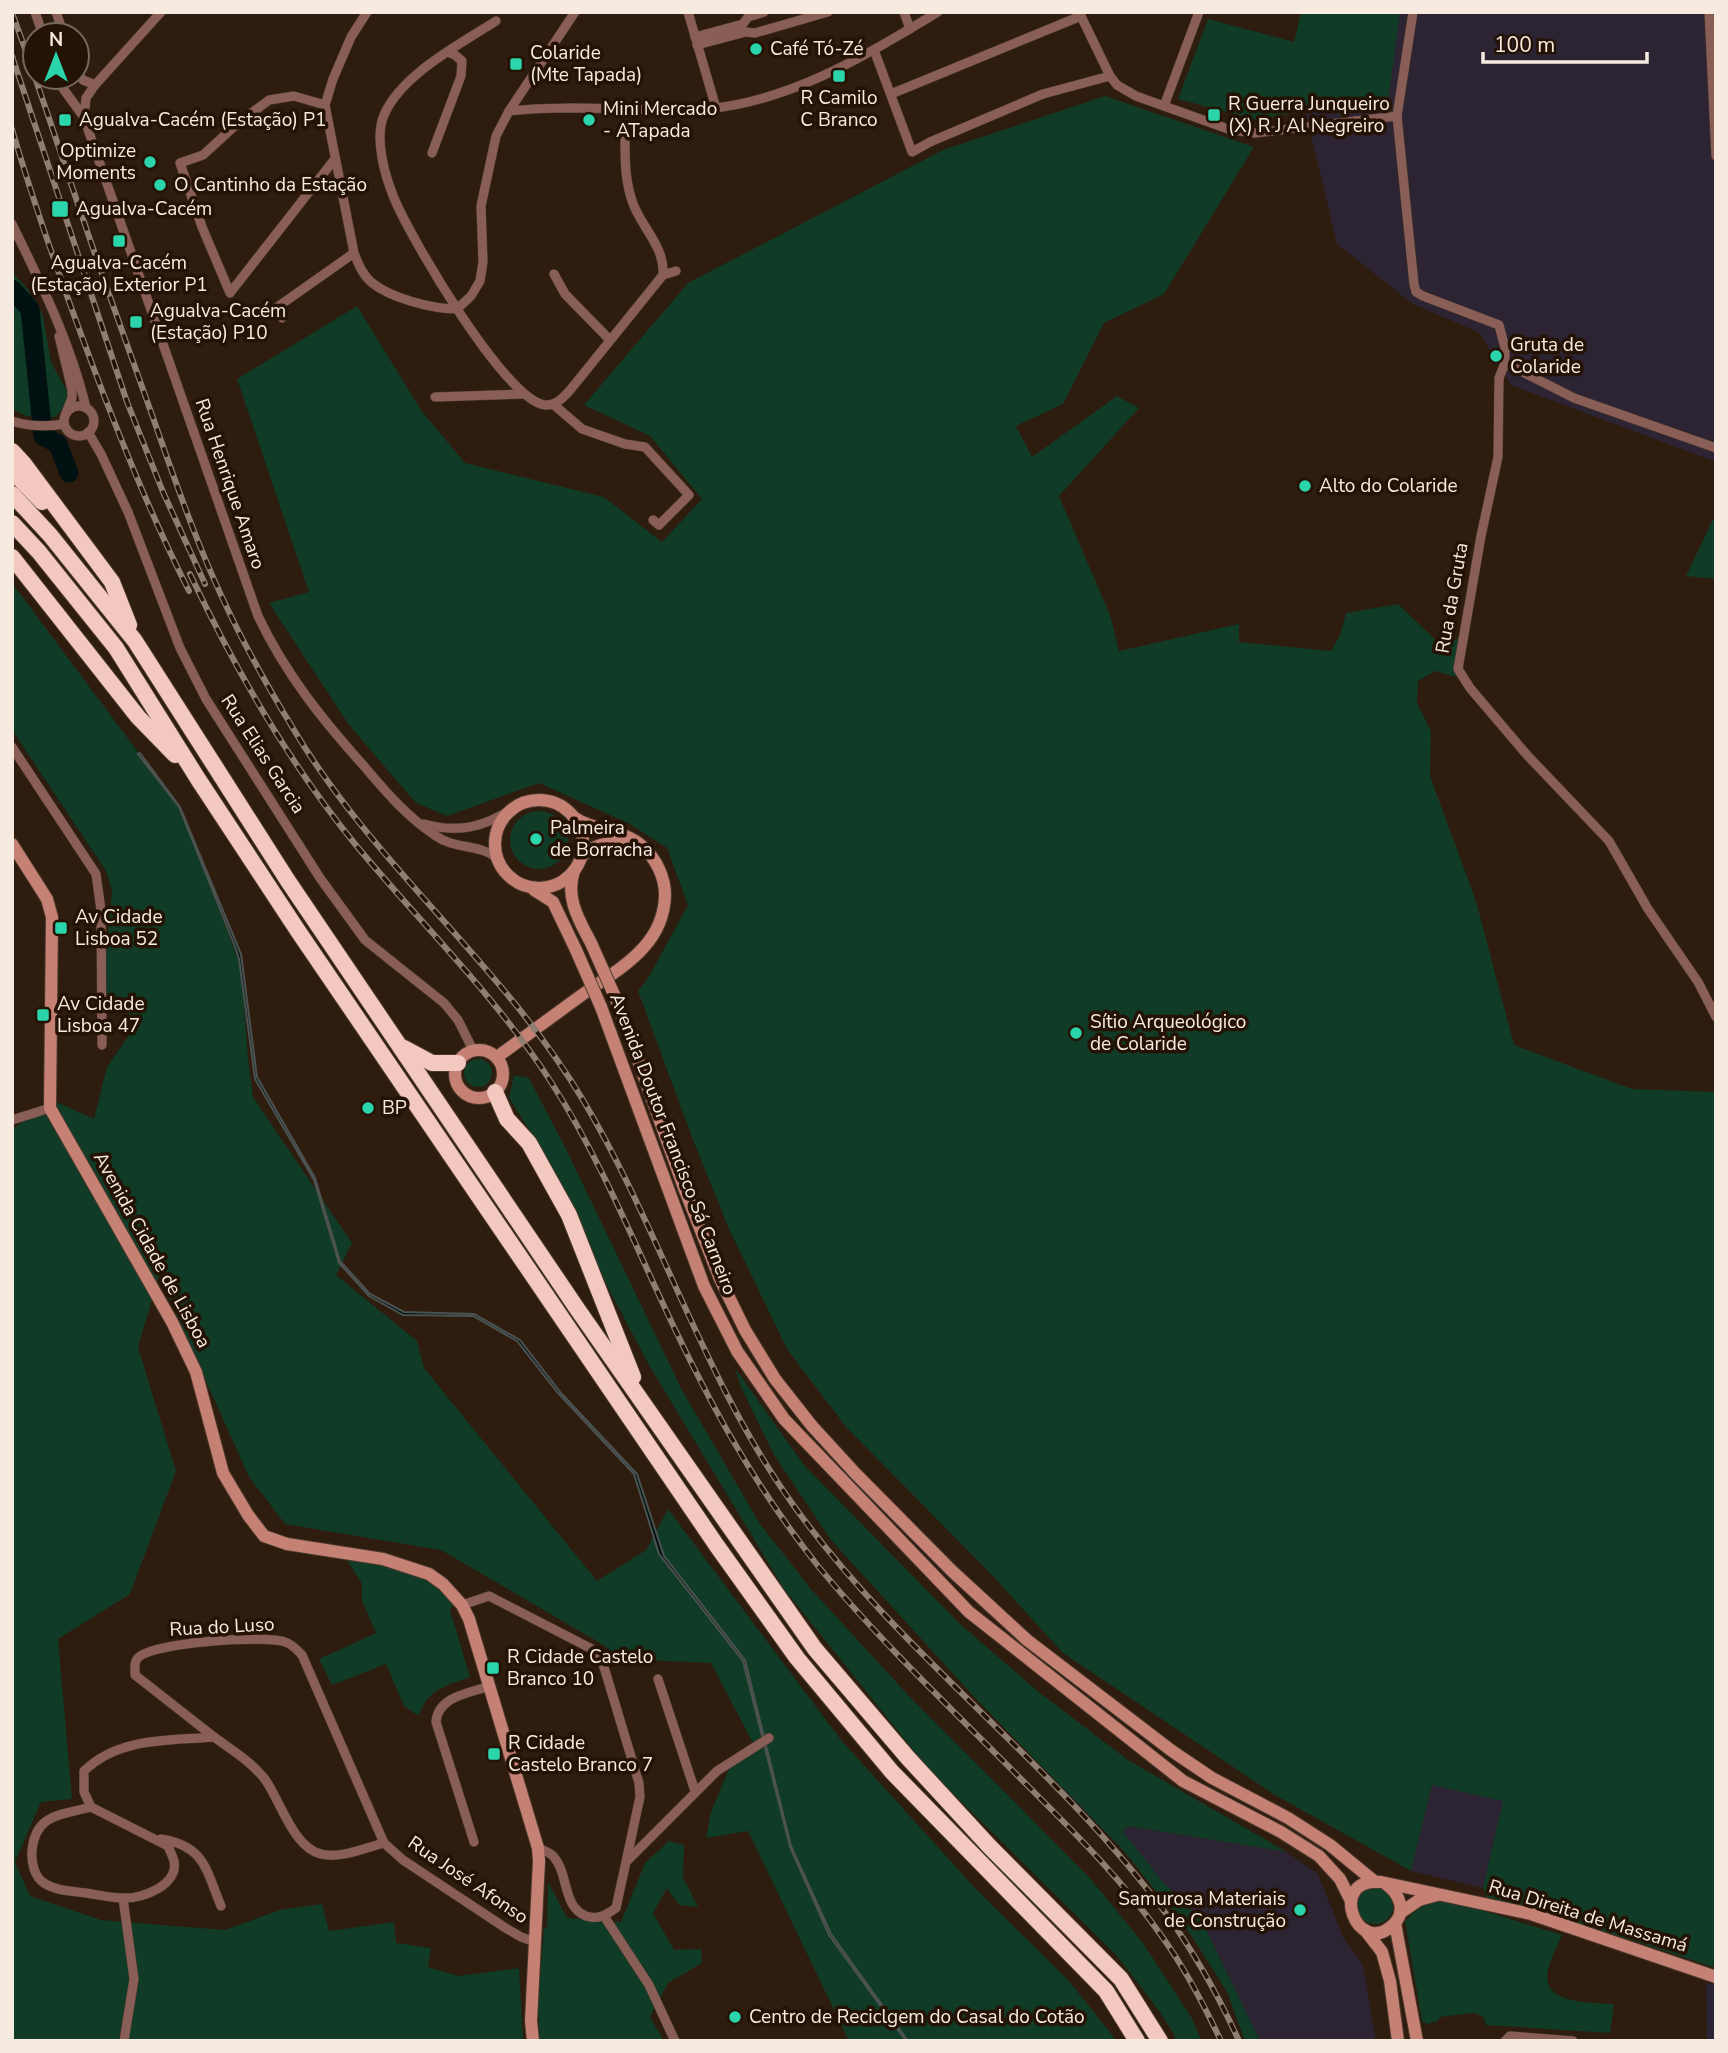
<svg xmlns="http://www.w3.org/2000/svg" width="1728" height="2053" font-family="'Nunito Sans',sans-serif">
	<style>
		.industrial { fill: #2d2433 }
		.education { fill: #292535 }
		.green { fill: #103b26 }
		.water { fill: #011112; stroke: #4b5250; stroke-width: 2 }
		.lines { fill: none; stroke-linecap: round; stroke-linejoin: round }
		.river { stroke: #011112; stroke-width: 19 }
		.street-casing { stroke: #4a392c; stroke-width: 10 }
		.secondary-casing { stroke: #4a392c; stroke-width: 14 }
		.highway-casing { stroke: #4a392c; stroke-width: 18 }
		.street { stroke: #885e56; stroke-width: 9 }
		.secondary { stroke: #c48174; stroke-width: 12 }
		.highway { stroke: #f3c8bf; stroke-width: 16 }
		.rail-casing { stroke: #8e7e72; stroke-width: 6 }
		.rail { stroke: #241305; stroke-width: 3.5; stroke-dasharray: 10; stroke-linecap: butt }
		.secondary-bridge-casing { stroke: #4a392c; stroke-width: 14; stroke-linecap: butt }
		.secondary-bridge { stroke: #c48174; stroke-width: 12 }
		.poi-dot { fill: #2bd5ac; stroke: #241305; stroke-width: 2.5 }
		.labels { text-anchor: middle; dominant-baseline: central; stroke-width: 7; stroke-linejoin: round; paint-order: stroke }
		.poi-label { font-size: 19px; fill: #f7ebe1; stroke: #241305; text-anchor: start }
		.street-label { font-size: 19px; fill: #f7ebe1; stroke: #241305 }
	</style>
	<rect width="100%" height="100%" fill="#2e1c0e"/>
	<g class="industrial">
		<polygon points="1392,12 1716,12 1716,462 1511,385 1480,333 1413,304 1337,244 1306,114 1382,88"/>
		<polygon points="1432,1784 1504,1801 1483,1888 1411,1871"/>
		<polygon points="1127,1826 1287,1852 1318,1874 1343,1937 1363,1965 1376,2041 1260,2041 1202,1921 1163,1882 1123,1833"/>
	</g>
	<polygon class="education" points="1706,1983 1716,1986 1716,2041 1707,2041"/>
	<g class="green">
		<polygon points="1301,12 1400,12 1388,102 1301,111 1257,120 1178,99 1208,19 1294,42"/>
		<polygon points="1105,96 1254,147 1164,294 1104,323 1063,404 1016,426 1032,457 1117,396 1139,408 1059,496 1110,615 1119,651 1239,624 1239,642 1331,651 1340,635 1346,613 1398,604 1443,647 1464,635 1460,678 1435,671 1418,681 1417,703 1431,731 1430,776 1476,901 1514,1045 1632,1089 1716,1092 1716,1968 1635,1941 1487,1897 1483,1888 1503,1801 1432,1785 1411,1871 1275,1795 1063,1653 991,1574 846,1427 787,1349 729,1229 693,1140 638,991 648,978 688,905 667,848 630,824 539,783 447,816 416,803 349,725 269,603 309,592 237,379 357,306 421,410 465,463 604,497 662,542 702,499 650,436 584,405 688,283 943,150"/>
		<polygon points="12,272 33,295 43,316 51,362 68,393 65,406 55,417 26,416 12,409 12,318 15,313 12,310"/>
		<polygon points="1716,513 1716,579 1686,576"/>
		<polygon points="12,583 179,807 241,966 248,1058 253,1097 352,1243 336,1275 417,1341 424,1368 597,1581 646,1550 668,1509 841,1740 975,1888 1069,1981 1117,2041 849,2041 748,1831 706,1838 711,1812 734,1757 754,1745 711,1663 623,1659 600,1643 441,1550 285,1524 249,1477 159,1276 138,1347 176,1471 130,1594 58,1639 72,1799 41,1802 15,1862 30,1896 101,1920 225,1930 280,1910 322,1904 329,1931 394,1922 396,1943 431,1948 428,1967 458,1976 519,1968 523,2041 12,2041 12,1129 35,1114 50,1099 94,1119 107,1067 138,1022 102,996 112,890 106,871 12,730"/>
		<circle cx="539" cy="840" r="29"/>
		<circle cx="478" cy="1073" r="14"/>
		<polygon points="514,1075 529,1078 566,1149 682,1390 760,1524 811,1589 909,1696 1090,1878 1143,1943 1193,2020 1201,2041 1176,2041 1173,2032 1154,2004 1116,1955 930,1771 784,1589 649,1365 607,1286 535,1139 509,1098"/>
		<polygon points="735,1368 804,1465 959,1623 1040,1693 1128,1760 1287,1852 1128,1826 1123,1832 1163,1882 1202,1921 1260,2041 1245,2041 1227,1992 1189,1932 1122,1849 977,1700 831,1540 774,1455 741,1387"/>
		<path d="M344 1555C365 1557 407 1567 426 1577 437 1583 446 1595 454 1605L450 1609 451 1613 470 1677C446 1686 427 1689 419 1716L404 1706 386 1664 332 1685 319 1659 376 1633 362 1601V1584Z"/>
		<polygon points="669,1841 684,1845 683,1877 698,1907 679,1905 667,1888 653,1913 674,1950 701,1949 702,1963 668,1983 650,2017 664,2041 540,2041 538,2008 544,1928 547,1927 548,1882 567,1918 621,1922 645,1863"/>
		<circle cx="1375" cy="1906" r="18"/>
		<path d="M1435 1902H1455L1562 1935C1558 1945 1552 1956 1549 1966 1537 2005 1590 2002 1614 2004L1610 2033 1486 2025 1483 2016 1473 2013 1440 2017 1438 2021 1428 2024 1422 2021 1405 1921 1418 1908Z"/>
	</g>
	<polygon class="water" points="140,753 180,807 241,954 257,1077 315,1178 340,1261 370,1294 404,1312 474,1314 520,1340 561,1393 637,1474 664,1556 745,1660 791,1846 831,1934 908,2041 906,2041 829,1935 790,1847 743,1661 659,1554 634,1474 558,1393 517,1341 473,1316 403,1315 369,1296 339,1263 314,1180 255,1079 239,959 236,949 179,807 138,754"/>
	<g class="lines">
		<polyline class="river" points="12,289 30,309 43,436 58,444 69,473"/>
		<defs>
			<g id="street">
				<polyline points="35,12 43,35"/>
				<polyline points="56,12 64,35"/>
				<path d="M161 12 95 85 86 98 84 118 258 616C285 673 321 718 363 765 386 792 406 816 436 836 454 849 478 844 496 857"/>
				<path d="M367 12 351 37 333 79 325 105 354 253C358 263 362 274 371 282 390 298 432 309 457 309L471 296 480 281 483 262 481 206 496 136 509 111 575 12"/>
				<polyline points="688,12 716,108"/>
				<polyline points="904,12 910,29"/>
				<polyline points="1079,12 1110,76 1117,85 1136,96 1231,130 1255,133 1397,116"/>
				<polyline points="1413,12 1397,116 1414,284 1416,292 1423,296 1499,325 1505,348 1505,363 1499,378 1498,457 1481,536 1458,669 1470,688 1527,755 1609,841 1648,909 1698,982 1716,1017"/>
				<polyline points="1709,12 1716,156"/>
				<path d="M496 21C460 44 401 75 384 115 374 138 385 176 394 198 410 237 505 400 545 405 556 406 564 397 571 389L663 275 676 271"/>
				<polyline points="695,37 743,24 748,17 764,12"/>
				<polyline points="697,45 746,32 755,33 828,12"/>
				<polyline points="874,50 912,152 930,142 1043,94 1110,76"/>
				<polyline points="77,73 83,80 95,85"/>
				<polyline points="59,77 62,87 83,116"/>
				<polyline points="891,94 1081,16"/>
				<polyline points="325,105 294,96 269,100 237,124 203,155 180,163 202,227 230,293 334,160"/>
				<polyline points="1164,106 1199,12"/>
				<path d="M509 111C546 107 584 108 621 109 650 109 679 112 707 109 792 101 866 55 938 12"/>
				<path d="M625 130C625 155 624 182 634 206 644 230 665 248 663 275"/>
				<polyline points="432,153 461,76 462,61 455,55 448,52"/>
				<path d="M12 224C41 283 71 344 86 408"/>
				<polyline points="554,274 565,294 610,340"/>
				<polyline points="282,318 276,308 354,253"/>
				<polyline points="59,336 72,390 72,398 66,413"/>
				<polyline points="1505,363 1574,398 1716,448"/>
				<polyline points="435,397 524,394"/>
				<polyline points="553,404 582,429 625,444 645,447 689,495 659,525 653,520"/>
				<circle cx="79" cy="421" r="15"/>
				<path d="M12 421C30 427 46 427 64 424"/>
				<polyline points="88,432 101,454 128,512 180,648 206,699 320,878 365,940 444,1003 458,1020 473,1050"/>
				<polyline points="12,747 96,874 101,910 102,1045"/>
				<path d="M424 824C457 833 482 828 510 810"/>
				<polyline points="12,1120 50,1108"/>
				<path d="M462 1605 489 1596 590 1648 600 1657 604 1667 639 1783 640 1797 616 1908C606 1915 598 1920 586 1916 562 1907 569 1873 553 1856 549 1852 542 1850 538 1848"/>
				<polyline points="658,1679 695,1791"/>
				<path d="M214 1737 135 1675C135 1670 134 1663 137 1659 149 1642 266 1635 285 1642 292 1644 297 1650 302 1655L384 1843 403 1860 504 1927 521 1937 535 1942"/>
				<path d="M91 1807C62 1815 36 1813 32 1850 31 1861 34 1877 44 1883 56 1891 73 1891 86 1893 98 1895 111 1898 124 1898 142 1899 179 1885 174 1861 173 1857 170 1851 168 1846L91 1807 84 1792V1771C119 1737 168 1741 214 1737 232 1750 250 1761 264 1778 280 1799 293 1848 321 1854 340 1859 365 1848 384 1843"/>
				<path d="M161 1839C205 1846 206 1870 221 1906"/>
				<path d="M474 1842 436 1722C438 1696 470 1693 490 1686"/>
				<polyline points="627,1861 717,1771 769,1738"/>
				<polyline points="123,1898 134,1979 124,2041"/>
				<polyline points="604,1916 649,1985 675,2041"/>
				<polyline points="1505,2041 1510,2036 1573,2041"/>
			</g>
			<g id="secondary">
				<circle cx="539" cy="844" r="44"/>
				<polyline points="12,844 47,899 52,917 50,1108 172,1322 196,1372 223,1473 248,1515 264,1536 287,1544 383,1559 429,1574 443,1584 462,1605 469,1619 538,1848 539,1861 531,2021 533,2041"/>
				<path d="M582 856C601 839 611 846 632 840"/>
				<path d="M574 871C565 898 579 920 591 943"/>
				<polyline points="534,890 553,902 576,950"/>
				<polyline points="616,999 684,1188 720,1279 745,1330 775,1379 812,1426 856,1474 952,1571 1027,1640 1172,1751 1212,1778 1288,1818 1330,1845 1375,1882"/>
				<polyline points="601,1007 704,1286 737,1351 784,1419 969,1612 1183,1781 1281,1832 1319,1856 1340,1879 1351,1901"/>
				<circle cx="479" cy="1074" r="24"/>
				<path d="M497 1057C524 1037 552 1017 579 997 616 970 664 948 665 895 665 877 656 859 643 847 624 829 596 832 575 818"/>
				<path d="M1386 1884C1400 1894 1407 1912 1393 1925 1357 1959 1326 1877 1381 1882L1531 1914 1716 1977"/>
				<polyline points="1400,1913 1419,1900 1437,1895"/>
				<polyline points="1395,1923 1417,2041"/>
				<polyline points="1365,1930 1382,1952 1390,1981 1398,2041"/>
			</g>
			<g id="highway">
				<polyline points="12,451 24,464 112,582 129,625"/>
				<polyline points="12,471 42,502"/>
				<polyline points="12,494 50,535 135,641 288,881 578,1310 815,1649 908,1758 990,1847 1121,1979 1160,2041"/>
				<polyline points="12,523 39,552 116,648 198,779 298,931 717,1546 797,1658 892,1772 1106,1991 1137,2041"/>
				<polyline points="12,557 138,717 175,755"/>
				<polyline points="404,1048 432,1063 458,1063"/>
				<polyline points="495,1092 507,1119 529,1143 569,1215 633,1377"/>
			</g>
		</defs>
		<use href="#street" class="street-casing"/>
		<use href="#secondary" class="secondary-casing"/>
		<use href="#highway" class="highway-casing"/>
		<use href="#street" class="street"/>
		<use href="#secondary" class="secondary"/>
		<use href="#highway" class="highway"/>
		<defs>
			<g id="rail">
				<path d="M12 13C36 77 57 143 79 207 102 276 127 344 151 412 175 480 198 549 230 614 249 654 271 692 294 730 375 866 502 964 583 1100 661 1231 704 1381 794 1506 902 1657 1058 1766 1167 1915 1196 1955 1219 1997 1239 2041"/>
				<polyline points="12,56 127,402 163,492 205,584"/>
				<path d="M12 129C35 208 62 284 91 361 120 439 151 516 189 591"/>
				<path d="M190 574C235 669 289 763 355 844 421 924 495 995 551 1082 609 1172 645 1272 693 1366 728 1437 769 1504 818 1566 883 1645 959 1716 1031 1789 1078 1836 1125 1883 1163 1938 1186 1970 1204 2005 1221 2041"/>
			</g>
		</defs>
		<use href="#rail" class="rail-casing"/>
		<use href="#rail" class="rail"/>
		<defs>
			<g id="secondary-bridge">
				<polyline points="591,943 616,999"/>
				<polyline points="576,950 601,1007"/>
			</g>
		</defs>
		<use href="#secondary-bridge" class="secondary-bridge-casing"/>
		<use href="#secondary-bridge" class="secondary-bridge"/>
	</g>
	<g class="poi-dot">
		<circle cx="756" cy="49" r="7"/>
		<rect x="509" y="57" width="14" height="14" rx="3.5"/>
		<rect x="832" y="69" width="14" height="14" rx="3.5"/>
		<rect x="1207" y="108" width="14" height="14" rx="3.5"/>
		<rect x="58" y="113" width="14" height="14" rx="3.5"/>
		<circle cx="589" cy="120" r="7"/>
		<circle cx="150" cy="162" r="7"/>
		<circle cx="160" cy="185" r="7"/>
		<rect x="51" y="200" width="18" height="18" rx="3.5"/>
		<rect x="112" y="234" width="14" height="14" rx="3.5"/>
		<rect x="129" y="315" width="14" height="14" rx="3.5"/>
		<circle cx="1496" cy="356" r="7"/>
		<circle cx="1305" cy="486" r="7"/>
		<circle cx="536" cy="839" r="7"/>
		<rect x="54" y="921" width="14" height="14" rx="3.5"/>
		<rect x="36" y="1008" width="14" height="14" rx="3.5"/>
		<circle cx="1076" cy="1033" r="7"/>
		<circle cx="368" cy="1108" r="7"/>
		<rect x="486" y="1661" width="14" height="14" rx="3.5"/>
		<rect x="487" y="1747" width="14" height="14" rx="3.5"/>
		<circle cx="1300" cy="1910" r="7"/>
		<circle cx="735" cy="2017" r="7"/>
	</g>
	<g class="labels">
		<g class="poi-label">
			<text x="770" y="49">Café Tó-Zé</text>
			<text x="530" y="53">Colaride<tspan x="530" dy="22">(Mte Tapada)</tspan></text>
			<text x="839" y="98" text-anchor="middle">R Camilo<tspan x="839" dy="22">C Branco</tspan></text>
			<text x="1228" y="104">R Guerra Junqueiro<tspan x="1228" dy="22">(X) R J Al Negreiro</tspan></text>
			<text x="603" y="109">Mini Mercado<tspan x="603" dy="22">- ATapada</tspan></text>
			<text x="79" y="120">Agualva-Cacém (Estação) P1</text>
			<text x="136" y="151" text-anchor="end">Optimize<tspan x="136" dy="22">Moments</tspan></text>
			<text x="174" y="185">O Cantinho da Estação</text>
			<text x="76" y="209">Agualva-Cacém</text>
			<text x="119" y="263" text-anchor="middle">Agualva-Cacém<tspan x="119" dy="22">(Estação) Exterior P1</tspan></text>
			<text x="150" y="311">Agualva-Cacém<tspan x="150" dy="22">(Estação) P10</tspan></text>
			<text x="1510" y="345">Gruta de<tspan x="1510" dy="22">Colaride</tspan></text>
			<text x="1319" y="486">Alto do Colaride</text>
			<text x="550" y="828">Palmeira<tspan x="550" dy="22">de Borracha</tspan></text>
			<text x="75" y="917">Av Cidade<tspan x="75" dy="22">Lisboa 52</tspan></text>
			<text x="57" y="1004">Av Cidade<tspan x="57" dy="22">Lisboa 47</tspan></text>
			<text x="1090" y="1022">Sítio Arqueológico<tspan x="1090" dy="22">de Colaride</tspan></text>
			<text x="382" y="1108">BP</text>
			<text x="507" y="1657">R Cidade Castelo<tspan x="507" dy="22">Branco 10</tspan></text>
			<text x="508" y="1743">R Cidade<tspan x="508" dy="22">Castelo Branco 7</tspan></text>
			<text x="1286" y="1899" text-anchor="end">Samurosa Materiais<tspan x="1286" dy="22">de Construção</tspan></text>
			<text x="749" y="2017">Centro de Reciclgem do Casal do Cotão</text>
		</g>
		<g class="street-label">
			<text transform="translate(230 484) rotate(71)">Rua Henrique Amaro</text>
			<text transform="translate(1452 598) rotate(-80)">Rua da Gruta</text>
			<text transform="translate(263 754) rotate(57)">Rua Elias Garcia</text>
			<text transform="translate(673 1144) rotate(69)">Avenida Doutor Francisco Sá Carneiro</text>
			<text transform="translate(152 1250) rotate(61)">Avenida Cidade de Lisboa</text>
			<text transform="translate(222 1627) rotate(-3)">Rua do Luso</text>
			<text transform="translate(468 1880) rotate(34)">Rua José Afonso</text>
			<text transform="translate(1588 1916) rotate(17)">Rua Direita de Massamá</text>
		</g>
	</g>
	<rect width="1728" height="2053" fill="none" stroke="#f7ebe1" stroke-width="28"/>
	<g transform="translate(56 56)"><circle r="33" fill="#241305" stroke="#78695d" stroke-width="2"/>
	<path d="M0-5L12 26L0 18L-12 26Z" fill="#2bd5ac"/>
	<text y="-10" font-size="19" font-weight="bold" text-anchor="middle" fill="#f7ebe1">N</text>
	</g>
	<path d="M1483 52v10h164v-10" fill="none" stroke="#f7ebe1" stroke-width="3.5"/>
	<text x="1494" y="52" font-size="21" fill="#f7ebe1" stroke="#241305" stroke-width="5" paint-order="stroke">100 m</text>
</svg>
